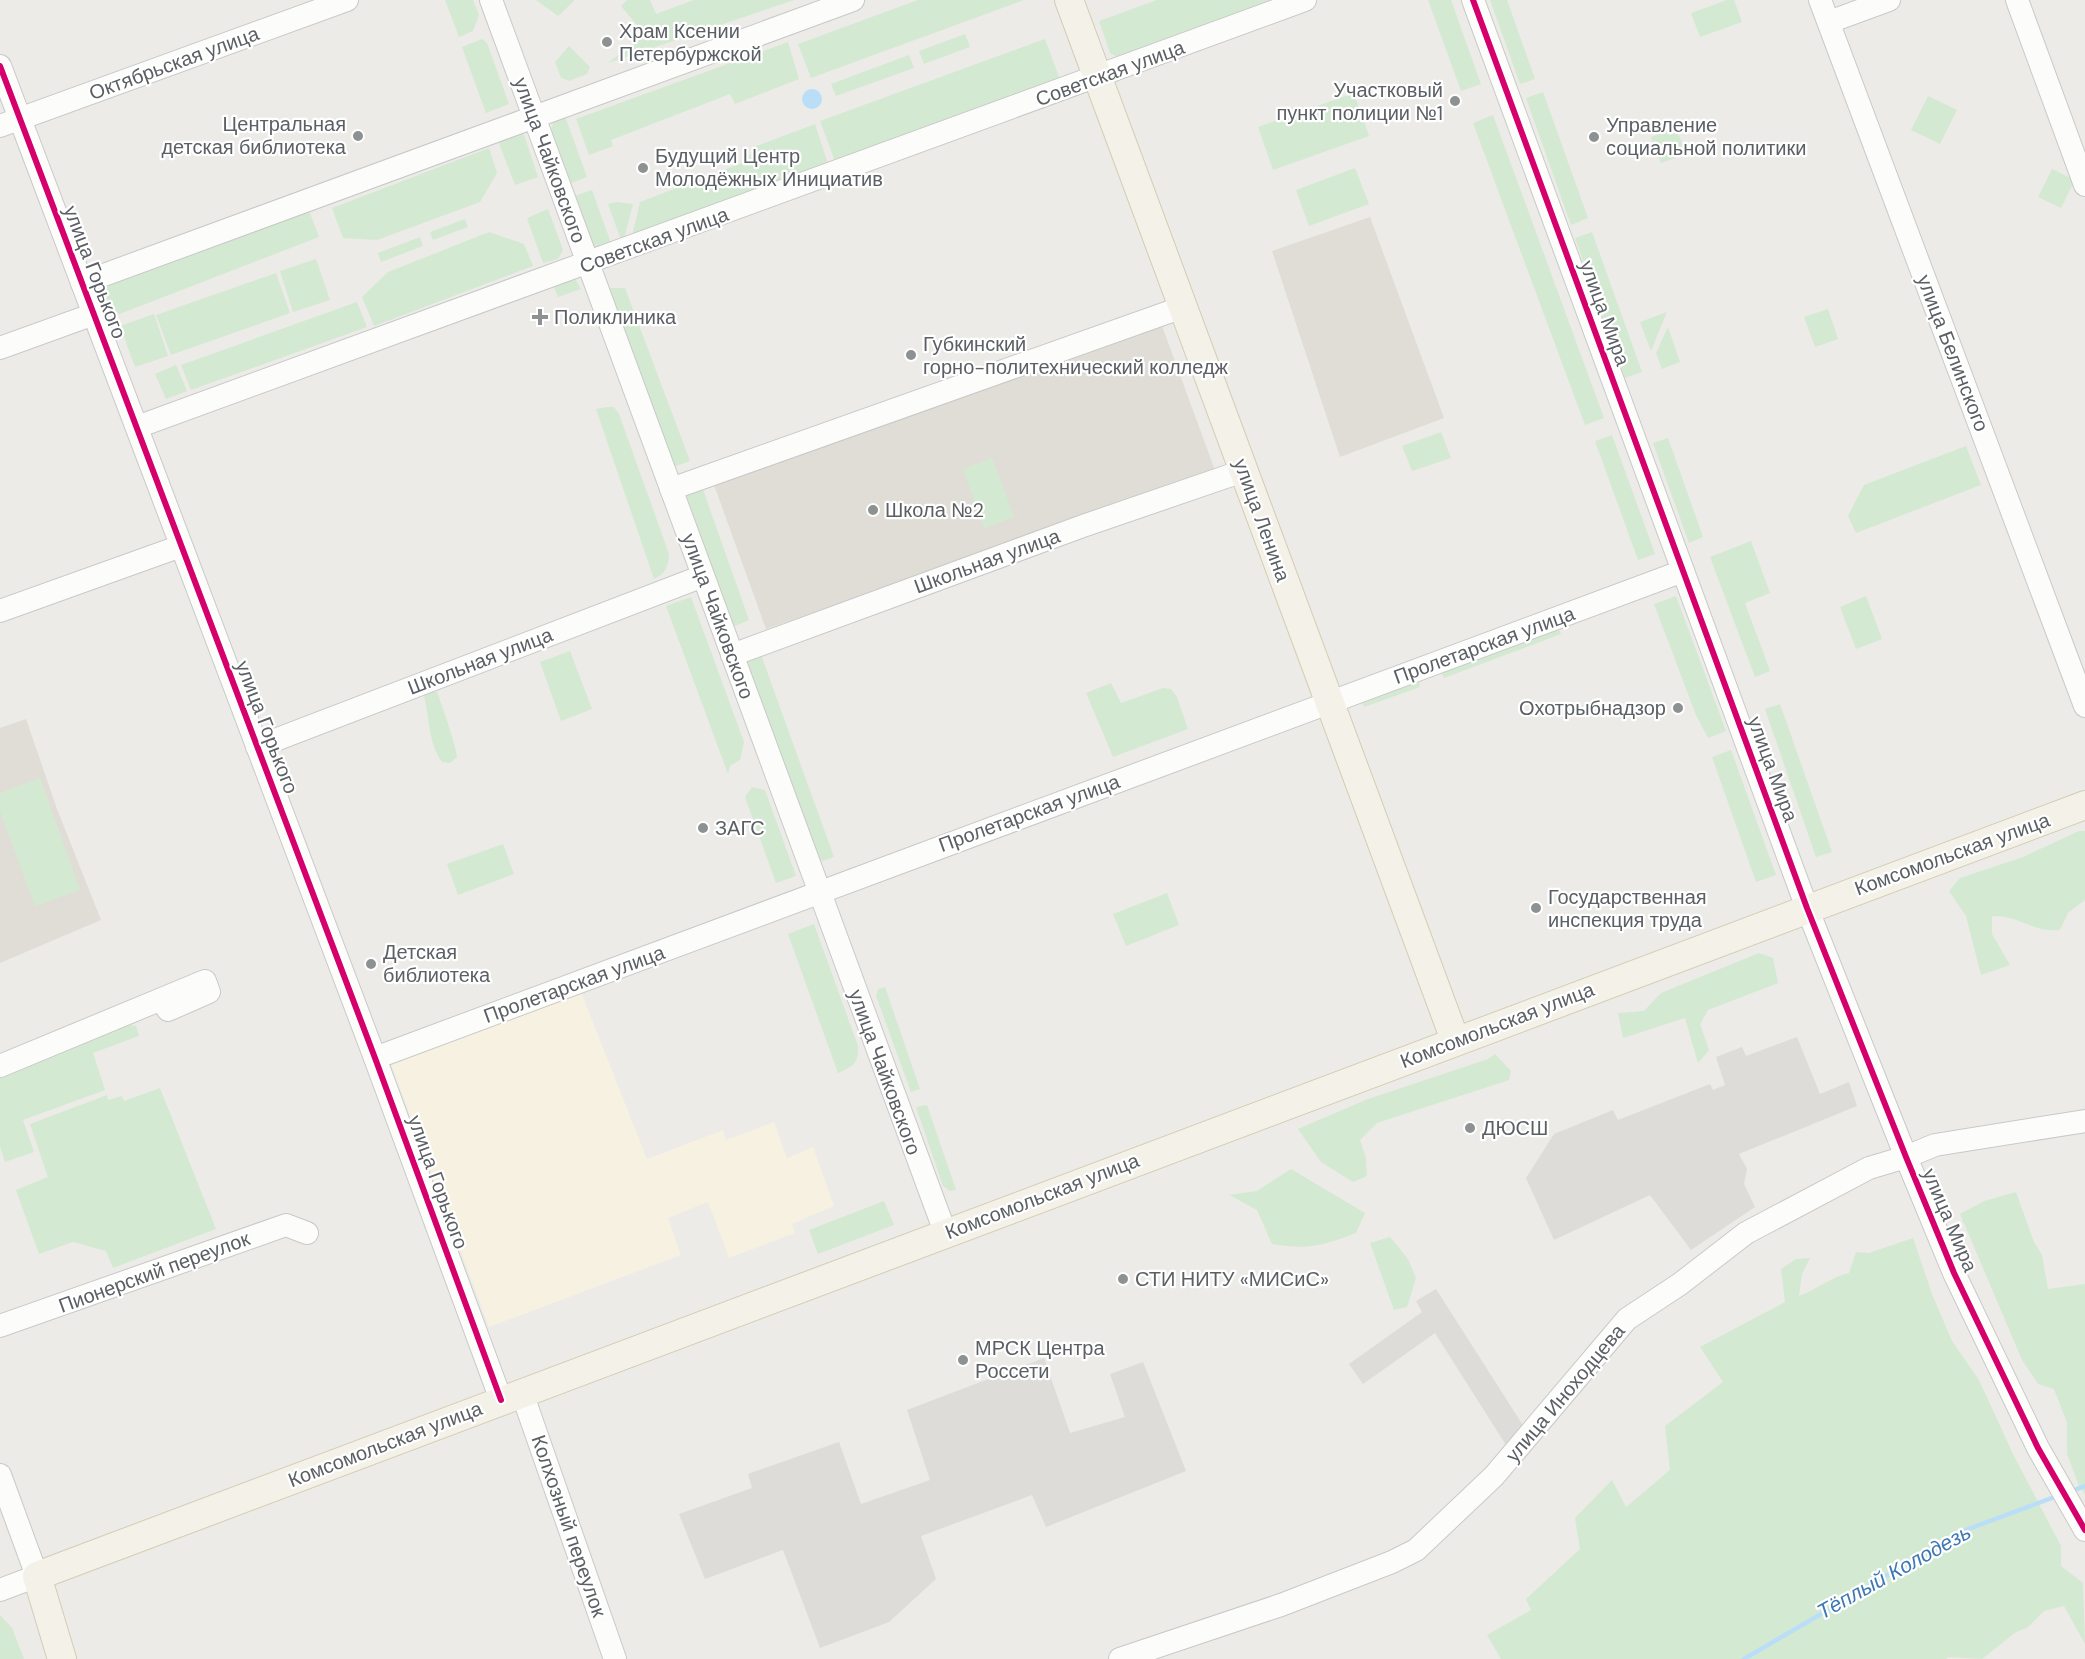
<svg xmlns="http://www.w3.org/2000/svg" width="2085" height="1659" font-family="'DM Sans',sans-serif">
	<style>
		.commercial { fill: #f6f1e0 }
		.industrial { fill: #dddcd8 }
		.education { fill: #e0ddd6 }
		.green { fill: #d4e9d2 }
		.water { fill: #badef8 }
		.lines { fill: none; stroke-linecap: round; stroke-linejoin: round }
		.stream { stroke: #badef8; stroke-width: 4.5 }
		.minor-casing { stroke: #c9c9c9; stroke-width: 24 }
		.major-casing { stroke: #d4ccb4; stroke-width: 30 }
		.minor { stroke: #fcfcfb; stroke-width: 22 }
		.major { stroke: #f3f1e8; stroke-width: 28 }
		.cycleway-casing { stroke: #fff; stroke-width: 10 }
		.cycleway { stroke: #d6006c; stroke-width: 6 }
		.poi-dot { fill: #8e9192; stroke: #fff; stroke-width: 2 }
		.labels { text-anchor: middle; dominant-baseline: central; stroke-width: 4.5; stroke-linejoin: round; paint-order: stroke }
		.poi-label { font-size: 20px; fill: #5c6065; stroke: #fff; text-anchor: start }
		.street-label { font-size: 20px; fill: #5c6065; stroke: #fff }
		.water-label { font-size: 21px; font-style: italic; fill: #3e78b4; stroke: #fff }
	</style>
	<rect width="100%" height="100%" fill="#ecebe7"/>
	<polygon class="commercial" points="581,992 647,1159 723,1130 726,1140 774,1122 787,1158 813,1147 834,1206 792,1224 795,1233 729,1258 708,1202 668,1218 681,1255 489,1327 390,1061"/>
	<g class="industrial">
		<polygon points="1797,1037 1820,1094 1849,1082 1857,1106 1739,1154 1747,1169 1744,1184 1755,1207 1691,1250 1650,1195 1554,1240 1526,1178 1554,1134 1613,1110 1618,1120 1710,1084 1713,1090 1725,1085 1716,1057 1742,1047 1746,1056"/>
		<polygon points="1436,1289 1524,1427 1506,1445 1435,1333 1363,1384 1349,1364 1422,1312 1416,1301"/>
		<polygon points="1044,1358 1070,1433 1125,1417 1110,1374 1143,1362 1186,1471 1046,1527 1032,1495 921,1536 936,1579 889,1622 820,1648 783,1550 705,1579 679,1514 752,1488 748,1474 839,1442 861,1504 930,1480 907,1410"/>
	</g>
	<g class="education">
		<polygon points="1370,217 1444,418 1340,457 1272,251"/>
		<polygon points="1162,326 1216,473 766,629 713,482"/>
		<polygon points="26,719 57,809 101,920 0,963 0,728"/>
	</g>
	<g class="green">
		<polygon points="445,0 473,0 479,15 473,31 459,37"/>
		<polygon points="536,0 575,0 558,16"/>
		<polygon points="627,0 650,0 656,14 694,0 794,0 608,63 644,34 621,6"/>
		<polygon points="918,0 1024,0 811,78 798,44"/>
		<polygon points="1157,0 1284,0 1122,60 1110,53 1099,21"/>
		<polygon points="1428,0 1451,0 1481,84 1461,91"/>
		<polygon points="1490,0 1507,0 1535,79 1520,84"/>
		<polygon points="1727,0 1734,0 1742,22 1700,37 1691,13"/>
		<polygon points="965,34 970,47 924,64 919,51"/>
		<polygon points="482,39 487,43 509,104 486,113 462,47"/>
		<polygon points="1045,39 1061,82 836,164 820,121"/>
		<polygon points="788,42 799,79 735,104 730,94 611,140 613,146 589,155 576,119"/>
		<polygon points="569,46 590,67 587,74 569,81 561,78 555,62"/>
		<polygon points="909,55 914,68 836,96 831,84"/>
		<polygon points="1543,92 1588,218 1571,225 1526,98"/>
		<polygon points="1354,93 1369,136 1273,170 1258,127"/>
		<polygon points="1928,96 1957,110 1940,144 1911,130"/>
		<polygon points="1493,115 1604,418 1585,425 1473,123"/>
		<path d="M565 116 587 177 569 184 551 132C552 122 555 119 565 116Z"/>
		<polygon points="815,124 829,167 631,240 640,202 747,161 754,147"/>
		<polygon points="1676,127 1686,154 1661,163 1651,137"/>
		<polygon points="519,132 524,135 538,177 515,185 497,138"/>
		<polygon points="489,148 497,173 480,202 377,240 343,238 332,208"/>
		<polygon points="1355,168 1369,204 1309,226 1296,190"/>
		<polygon points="2052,169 2075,180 2061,208 2038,197"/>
		<polygon points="592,190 612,246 595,249 590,242 575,196"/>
		<polygon points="616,202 633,204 624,239 621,240 608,204"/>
		<polygon points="308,208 319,237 112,317 101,288"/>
		<polygon points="548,209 563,250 558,259 543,263 527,218"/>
		<polygon points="465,219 468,227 433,240 430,232"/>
		<polygon points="489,232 524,244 533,266 374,326 362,297 388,272"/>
		<polygon points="1592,232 1642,372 1625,378 1575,238"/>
		<polygon points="420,237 423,246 381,262 378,253"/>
		<polygon points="316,259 330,300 293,312 280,271"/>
		<polygon points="276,273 290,313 171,355 156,315"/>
		<polygon points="574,277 581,289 558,297 552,282"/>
		<polygon points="609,288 625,288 690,461 673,467"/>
		<polygon points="357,302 367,327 191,390 181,365"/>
		<polygon points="1828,309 1838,339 1815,347 1804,317"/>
		<polygon points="1667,312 1651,351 1640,322"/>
		<polygon points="154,314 168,356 135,367 120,326"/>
		<polygon points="1668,327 1680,362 1662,369 1656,353"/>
		<polygon points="176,365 187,391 166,399 155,374"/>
		<path d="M607 407H614L619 414 669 554C668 567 666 573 654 579L596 409Z"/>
		<polygon points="1441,432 1451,458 1412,471 1402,446"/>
		<polygon points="1612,435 1655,554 1638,560 1595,441"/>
		<polygon points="1668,438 1703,537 1689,543 1653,443"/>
		<polygon points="1966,446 1981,485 1856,533 1848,516 1864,485"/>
		<polygon points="992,458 1014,517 984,528 963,469"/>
		<polygon points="701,484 749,620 733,627 686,494"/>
		<polygon points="1751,541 1770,593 1745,603 1770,671 1755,677 1710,557"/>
		<polygon points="1676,596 1726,731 1708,738 1696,715 1654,604"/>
		<polygon points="1866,596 1882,639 1856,649 1840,607"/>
		<polygon points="691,597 744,742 740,760 730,766 728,774 666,606"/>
		<polygon points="1558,628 1561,634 1444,678 1441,671"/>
		<polygon points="570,651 592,709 561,721 540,662"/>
		<polygon points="760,652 834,857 823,861 815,857 744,657"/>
		<polygon points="1419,682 1420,687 1364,707 1362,702"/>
		<polygon points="1111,683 1121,703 1163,688 1171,689 1177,697 1188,729 1113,757 1086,693"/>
		<path d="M430 692H437C441 702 457 749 457 757L450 763 442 762C428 742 430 719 424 696Z"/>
		<polygon points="1780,704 1832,852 1816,857 1765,709"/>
		<polygon points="1731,750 1776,875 1756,882 1712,757"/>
		<polygon points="40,778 80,890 35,906 0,811 0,793"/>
		<polygon points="752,787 765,790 796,876 776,883 745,797"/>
		<path d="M2079 831H2085V900L2068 913 2060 930C2032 933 2023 916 1992 916V934L2010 965 1981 975 1966 916 1949 891 1960 878 2023 857Z"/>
		<polygon points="503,844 514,874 458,895 447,864"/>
		<polygon points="1167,893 1179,925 1126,946 1113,914"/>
		<path d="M814 924 858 1046C859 1063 853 1066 838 1073L788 934Z"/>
		<polygon points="1759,953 1773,958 1778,983 1708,1010 1700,1024 1709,1050 1698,1063 1685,1018 1623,1038 1618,1013 1644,1011 1661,993"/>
		<polygon points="885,987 920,1089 911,1092 876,996 878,989"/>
		<polygon points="129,1025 136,1026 139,1036 93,1053 105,1090 23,1120 34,1152 5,1162 0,1146 0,1078"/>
		<polygon points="1495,1054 1511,1071 1509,1080 1377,1123 1360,1140 1366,1158 1367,1176 1353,1182 1321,1162 1298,1129 1368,1099 1488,1059"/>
		<polygon points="160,1088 216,1229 113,1268 106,1251 73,1242 39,1254 16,1190 48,1177 30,1124 107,1095 108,1100 122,1096 124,1101"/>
		<polygon points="927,1105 956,1190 950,1191 943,1186 916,1107"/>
		<path d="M1291 1169 1365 1213 1356 1233C1322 1246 1308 1250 1272 1244L1257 1210 1229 1195 1257 1191Z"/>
		<polygon points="2016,1192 2034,1242 2042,1255 2048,1289 2085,1284 2085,1494 2079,1486 2067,1454 2067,1423 2054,1389 2038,1384 2022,1360 1960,1214 1984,1201"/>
		<polygon points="884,1201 894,1225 818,1254 809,1230"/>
		<polygon points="1390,1237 1408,1259 1416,1278 1407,1307 1394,1310 1370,1243"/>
		<path d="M1913 1238 1932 1294 1952 1341 1979 1380 2013 1454 2061 1546V1566L2083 1583 2085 1644 2064 1606 2044 1611 2027 1628 2016 1632 1982 1659 1949 1657 1946 1659H1501L1487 1635 1531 1610 1526 1599 1580 1549 1575 1518 1612 1480 1626 1507 1670 1470 1665 1426 1723 1382 1700 1347 1785 1302 1781 1269 1796 1259 1810 1258 1802 1274 1799 1296C1817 1289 1831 1277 1849 1273L1856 1252 1869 1253Z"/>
		<polygon points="0,1615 12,1628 24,1659 0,1659"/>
	</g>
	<circle class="water" cx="812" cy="99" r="10"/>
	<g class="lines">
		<g class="stream">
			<polyline points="2071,1491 2085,1486"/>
			<polyline points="1744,1659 1963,1531 2057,1496"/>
		</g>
		<defs>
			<g id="minor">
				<polyline points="491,0 945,1232"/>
				<polyline points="1473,0 1807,908 1906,1157 1954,1273 2038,1448 2085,1530"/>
				<polyline points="1820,0 2085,706"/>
				<polyline points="2017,0 2085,185"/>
				<polyline points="1829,22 1889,0"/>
				<polyline points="0,66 375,1058 501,1400"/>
				<polyline points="0,126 347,0"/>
				<polyline points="82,283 853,0"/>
				<polyline points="0,348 94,314"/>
				<polyline points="137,427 1305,0"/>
				<polyline points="671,489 1183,307"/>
				<polyline points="0,611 181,546"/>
				<polyline points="732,655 1083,526 1243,471"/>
				<polyline points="257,747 703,576"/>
				<polyline points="375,1058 1683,571"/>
				<polyline points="0,1066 205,981 209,992 168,1010 162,1001"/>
				<polyline points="0,1326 286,1225 307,1233"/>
				<polyline points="522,1393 615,1659"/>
				<polyline points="0,1475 37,1576 0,1590"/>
				<polyline points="1120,1659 1281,1605 1392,1562 1416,1550 1494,1476 1627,1319 1680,1284 1746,1233 1869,1168 1906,1157 1935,1145 2085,1121"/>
			</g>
			<g id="major">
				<polyline points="1069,0 1455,1040"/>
				<polyline points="62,1659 37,1576 2085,805"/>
			</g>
		</defs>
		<use href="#minor" class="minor-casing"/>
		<use href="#major" class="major-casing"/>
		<use href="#minor" class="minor"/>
		<use href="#major" class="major"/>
		<defs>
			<g id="cycleway">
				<polyline points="1473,0 1807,908 1906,1157 1954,1273 2038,1448 2085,1530"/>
				<polyline points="0,66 375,1058 501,1400"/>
			</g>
		</defs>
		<use href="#cycleway" class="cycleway-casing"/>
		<use href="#cycleway" class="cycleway"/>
	</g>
	<g class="poi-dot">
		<circle cx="607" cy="42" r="6"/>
		<circle cx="1455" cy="101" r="6"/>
		<circle cx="358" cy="136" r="6"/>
		<circle cx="1594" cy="137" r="6"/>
		<circle cx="643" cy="168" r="6"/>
		<path d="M537 308h6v6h6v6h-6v6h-6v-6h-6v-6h6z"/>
		<circle cx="911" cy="355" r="6"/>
		<circle cx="873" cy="510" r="6"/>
		<circle cx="1678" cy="708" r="6"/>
		<circle cx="703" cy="828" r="6"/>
		<circle cx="1536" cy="908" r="6"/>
		<circle cx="371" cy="964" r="6"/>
		<circle cx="1470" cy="1128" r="6"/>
		<circle cx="1123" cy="1279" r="6"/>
		<circle cx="963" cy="1360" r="6"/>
	</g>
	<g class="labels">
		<g class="poi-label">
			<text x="619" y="31">Храм Ксении<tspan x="619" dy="23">Петербуржской</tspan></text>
			<text x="1443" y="90" text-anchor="end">Участковый<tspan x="1443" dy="23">пункт полиции №1</tspan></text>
			<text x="346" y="124" text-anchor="end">Центральная<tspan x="346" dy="23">детская библиотека</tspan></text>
			<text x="1606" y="125">Управление<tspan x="1606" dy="23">социальной политики</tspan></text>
			<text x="655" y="156">Будущий Центр<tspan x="655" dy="23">Молодёжных Инициатив</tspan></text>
			<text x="554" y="317">Поликлиника</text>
			<text x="923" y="344">Губкинский<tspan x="923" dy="23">горно-политехнический колледж</tspan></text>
			<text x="885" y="510">Школа №2</text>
			<text x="1666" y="708" text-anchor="end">Охотрыбнадзор</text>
			<text x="715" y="828">ЗАГС</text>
			<text x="1548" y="897">Государственная<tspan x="1548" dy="23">инспекция труда</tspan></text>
			<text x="383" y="952">Детская<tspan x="383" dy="23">библиотека</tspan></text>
			<text x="1482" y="1128">ДЮСШ</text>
			<text x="1135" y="1279">СТИ НИТУ «МИСиС»</text>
			<text x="975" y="1348">МРСК Центра<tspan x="975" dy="23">Россети</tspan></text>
		</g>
		<g class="street-label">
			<text transform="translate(174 63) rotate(-20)">Октябрьская улица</text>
			<text transform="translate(1110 73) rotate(-20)">Советская улица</text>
			<text transform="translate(550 160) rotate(70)">улица Чайковского</text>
			<text transform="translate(654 240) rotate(-20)">Советская улица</text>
			<text transform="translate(95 272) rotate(69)">улица Горького</text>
			<text transform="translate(1605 313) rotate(70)">улица Мира</text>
			<text transform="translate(1953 353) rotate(69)">улица Белинского</text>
			<text transform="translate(1262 520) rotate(70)">улица Ленина</text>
			<text transform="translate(987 561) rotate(-20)">Школьная улица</text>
			<text transform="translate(718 616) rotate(70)">улица Чайковского</text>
			<text transform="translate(1484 645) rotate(-20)">Пролетарская улица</text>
			<text transform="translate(480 661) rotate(-21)">Школьная улица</text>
			<text transform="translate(267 727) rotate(69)">улица Горького</text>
			<text transform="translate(1773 769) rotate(70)">улица Мира</text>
			<text transform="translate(1029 813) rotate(-20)">Пролетарская улица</text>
			<text transform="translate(1952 854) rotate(-20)">Комсомольская улица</text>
			<text transform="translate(574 984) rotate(-20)">Пролетарская улица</text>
			<text transform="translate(1497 1025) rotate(-21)">Комсомольская улица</text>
			<text transform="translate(885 1072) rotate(70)">улица Чайковского</text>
			<text transform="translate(438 1182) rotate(70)">улица Горького</text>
			<text transform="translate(1042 1196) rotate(-21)">Комсомольская улица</text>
			<text transform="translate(1950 1220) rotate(67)">улица Мира</text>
			<text transform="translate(154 1272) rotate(-20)">Пионерский переулок</text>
			<text transform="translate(1565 1393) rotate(-50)">улица Иноходцева</text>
			<text transform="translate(385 1444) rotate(-21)">Комсомольская улица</text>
			<text transform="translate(569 1526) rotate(71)">Колхозный переулок</text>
		</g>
		<g class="water-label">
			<text transform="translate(1894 1572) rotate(-29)">Тёплый Колодезь</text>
		</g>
	</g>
</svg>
